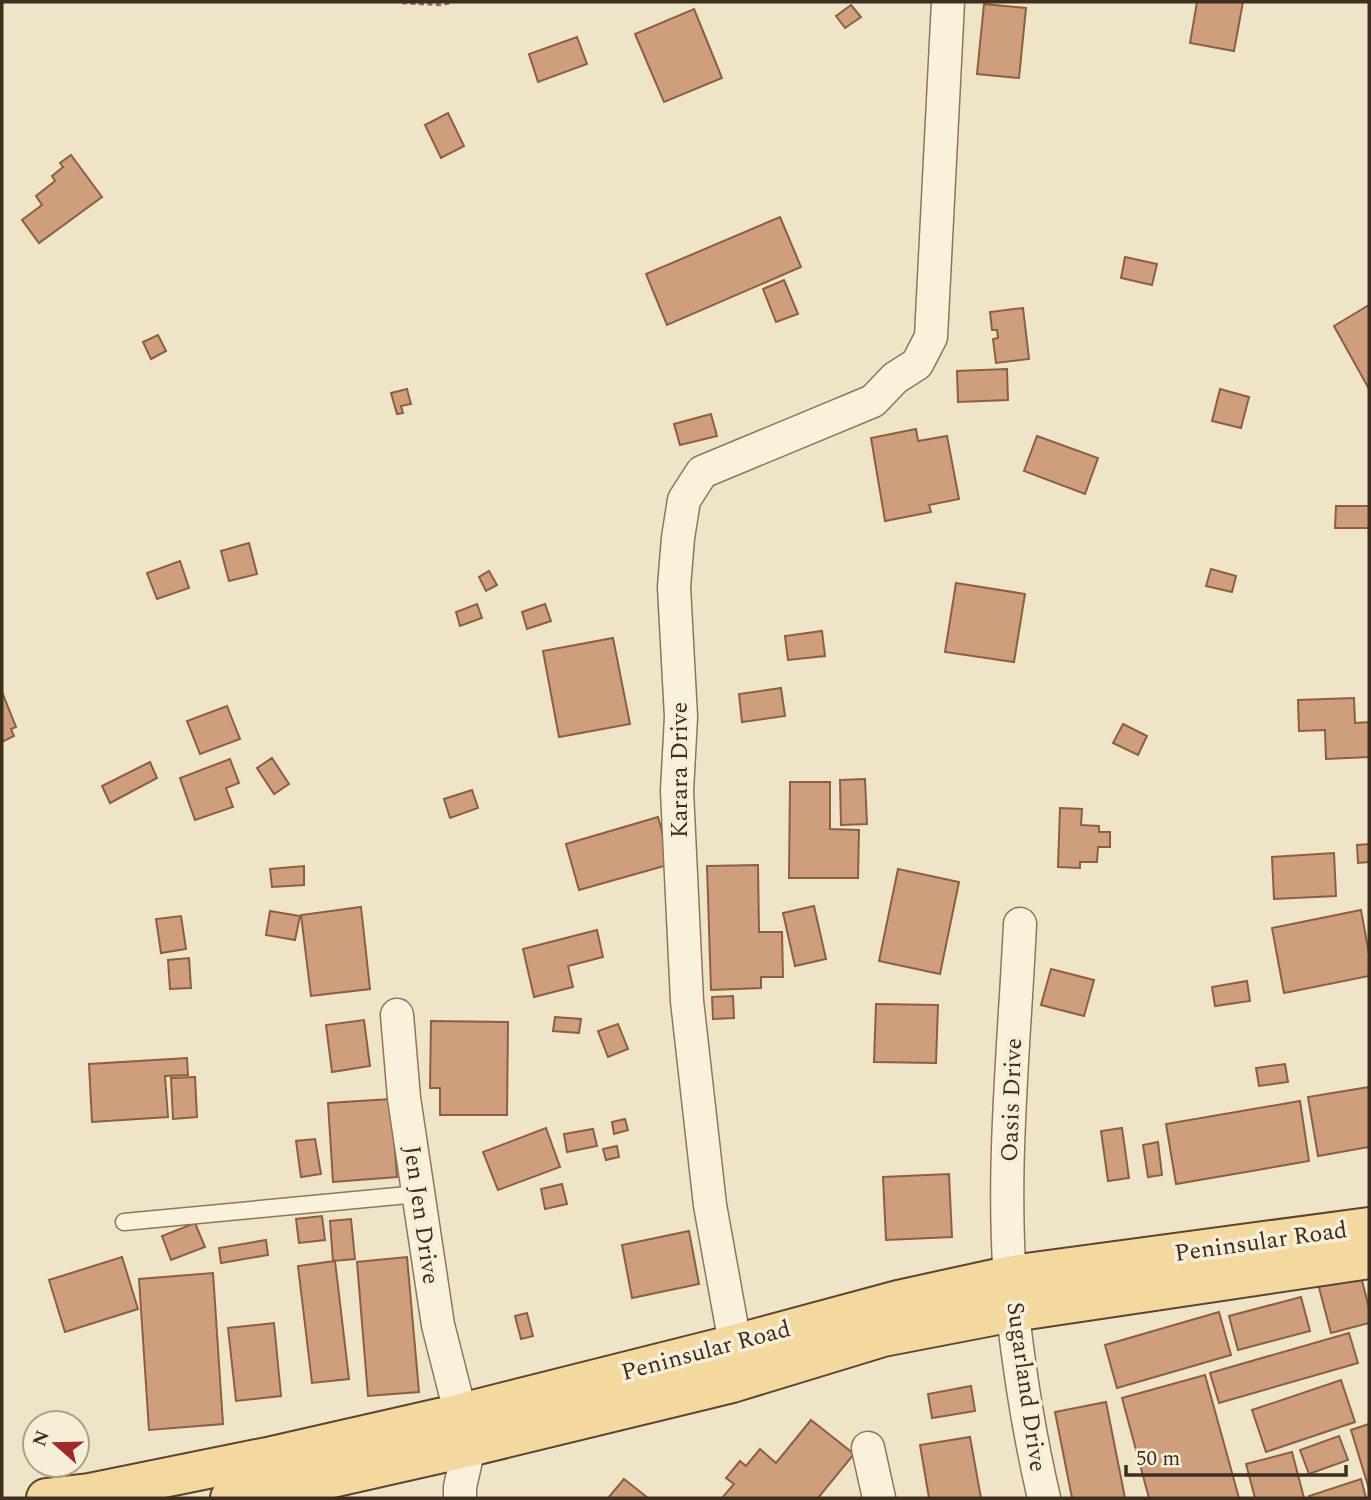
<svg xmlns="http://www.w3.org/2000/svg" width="1371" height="1500" font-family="Spectral,serif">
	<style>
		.building { fill: #cf9f7d; stroke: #8d5f41; stroke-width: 2 }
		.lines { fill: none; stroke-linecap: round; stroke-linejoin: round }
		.lane-casing { stroke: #8d765c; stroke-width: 19 }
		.street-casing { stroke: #8d765c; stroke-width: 35 }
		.primary-casing { stroke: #5b4430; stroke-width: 42 }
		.path { stroke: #8d765c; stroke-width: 4.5; stroke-dasharray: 5 3.5; stroke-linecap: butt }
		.lane { stroke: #faf1dc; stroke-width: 16 }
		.street { stroke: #faf1dc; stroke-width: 32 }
		.primary { stroke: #f3d9a0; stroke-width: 38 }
		.labels { text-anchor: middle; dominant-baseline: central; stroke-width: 7; stroke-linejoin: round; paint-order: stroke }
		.street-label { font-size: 24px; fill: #3d2e20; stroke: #f7eed8 }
	</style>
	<rect width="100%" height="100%" fill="#f0e4c8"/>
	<g class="building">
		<polygon points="1197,2 1243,2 1234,51 1190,43"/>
		<polygon points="984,4 1026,8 1019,78 977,74"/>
		<polygon points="851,5 861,17 845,28 836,16"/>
		<polygon points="694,9 722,78 664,102 635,34"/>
		<polygon points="577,37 587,64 538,82 529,54"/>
		<polygon points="448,113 464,146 441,158 425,125"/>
		<polygon points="71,155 102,197 39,243 22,220 42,205 36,196 55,181 52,176 63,167 60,163"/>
		<polygon points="780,217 801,267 667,325 646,274"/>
		<polygon points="1125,257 1157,264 1152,285 1121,278"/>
		<polygon points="784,280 798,314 776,322 763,289"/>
		<polygon points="1369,305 1369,389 1334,326"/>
		<polygon points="1023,308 1029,359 996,363 993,339 998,338 997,330 992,330 990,312"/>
		<polygon points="158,335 166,351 151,359 143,342"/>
		<polygon points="1007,369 1008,400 958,402 957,371"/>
		<polygon points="407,389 411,404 401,406 403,413 397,414 391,393"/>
		<polygon points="1220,389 1249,397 1241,428 1212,421"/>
		<polygon points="711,414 717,436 680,445 674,424"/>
		<polygon points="916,429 918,441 947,436 959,499 929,505 931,512 885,521 871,438"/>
		<polygon points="1037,436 1098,458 1085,494 1024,471"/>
		<polygon points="1336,506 1369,506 1369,528 1335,528"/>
		<polygon points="249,543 257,574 229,581 221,551"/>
		<polygon points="180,561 189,588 157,599 147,573"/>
		<polygon points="1211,569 1236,576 1232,592 1206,586"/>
		<polygon points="489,571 497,585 486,591 479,577"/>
		<polygon points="956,583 1025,594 1014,662 945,652"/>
		<polygon points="477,604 482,618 460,626 456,612"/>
		<polygon points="545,604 551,621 527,629 522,612"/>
		<polygon points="822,631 825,656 788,660 785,636"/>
		<polygon points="613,638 630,724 559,737 543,651"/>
		<polygon points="781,688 785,716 742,722 739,694"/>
		<polygon points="2,692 16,727 11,729 14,736 2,742"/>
		<polygon points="1354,698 1355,723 1369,722 1369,757 1326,759 1325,730 1299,731 1298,700"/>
		<polygon points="227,706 240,739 200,754 187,721"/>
		<polygon points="1123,724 1147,736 1138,755 1113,743"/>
		<polygon points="272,758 289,784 274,794 257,768"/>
		<polygon points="230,759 239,783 226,788 233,807 195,820 180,778"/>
		<polygon points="150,762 157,778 110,803 102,786"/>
		<polygon points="865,779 867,824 841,825 840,780"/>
		<polygon points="790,782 830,782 830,829 859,830 858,878 789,878"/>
		<polygon points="472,790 478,808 450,818 444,799"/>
		<polygon points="1060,808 1082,809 1081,825 1099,826 1099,832 1110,832 1110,847 1098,847 1097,862 1080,862 1080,868 1058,867"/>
		<polygon points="658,817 671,864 579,890 566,844"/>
		<polygon points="1369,844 1369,862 1358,863 1357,845"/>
		<polygon points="1334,853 1336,896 1274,899 1272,857"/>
		<polygon points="758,865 759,932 782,932 783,977 761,977 761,988 711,990 707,866"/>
		<polygon points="304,866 304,885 272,887 270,869"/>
		<polygon points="898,869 959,882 940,974 879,961"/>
		<polygon points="814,906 826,959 795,966 783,913"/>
		<polygon points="361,907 370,989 311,996 301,915"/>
		<polygon points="1361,910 1369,954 1369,976 1284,993 1272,928"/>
		<polygon points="270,911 300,916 295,940 266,935"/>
		<polygon points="181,916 186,949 161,953 156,919"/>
		<polygon points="597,930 603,957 568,966 573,987 534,997 523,949"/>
		<polygon points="189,958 191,988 170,989 168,960"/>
		<polygon points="1051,969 1094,980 1084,1016 1041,1005"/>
		<polygon points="1247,981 1250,1001 1215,1006 1212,987"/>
		<polygon points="733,996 734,1018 713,1019 712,997"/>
		<polygon points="876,1004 938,1005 936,1063 874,1062"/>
		<polygon points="555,1017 581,1019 579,1033 553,1031"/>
		<polygon points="364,1020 370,1066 332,1072 326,1025"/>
		<polygon points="431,1021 508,1022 507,1115 440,1115 440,1088 430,1088"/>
		<polygon points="618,1024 628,1049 608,1057 598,1031"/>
		<polygon points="187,1058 188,1075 165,1076 168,1117 92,1122 89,1064"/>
		<polygon points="1285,1064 1288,1082 1259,1086 1256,1068"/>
		<polygon points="195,1077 197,1117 173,1119 171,1078"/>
		<polygon points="1369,1087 1369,1147 1318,1156 1308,1097"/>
		<polygon points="391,1099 397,1177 333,1182 328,1103"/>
		<polygon points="1300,1101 1309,1161 1176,1184 1166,1124"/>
		<polygon points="625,1119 628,1130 614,1134 612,1122"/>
		<polygon points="546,1128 560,1167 498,1190 483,1152"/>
		<polygon points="1122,1128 1129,1178 1108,1181 1101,1131"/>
		<polygon points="593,1129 597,1146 567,1152 564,1134"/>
		<polygon points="315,1139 321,1174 301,1177 296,1141"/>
		<polygon points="1158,1142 1162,1175 1148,1177 1143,1145"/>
		<polygon points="617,1146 619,1157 606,1160 603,1149"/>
		<polygon points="949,1174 952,1237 886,1240 883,1177"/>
		<polygon points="562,1184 567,1204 545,1209 541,1189"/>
		<polygon points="322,1216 325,1240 299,1243 296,1219"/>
		<polygon points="351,1219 355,1259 333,1261 330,1221"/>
		<polygon points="195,1223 205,1247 171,1260 162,1236"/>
		<polygon points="689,1231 699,1284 632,1298 622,1245"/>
		<polygon points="266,1240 268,1255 221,1263 219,1248"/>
		<polygon points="122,1257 138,1309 65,1332 49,1280"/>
		<polygon points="407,1257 419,1392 368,1396 357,1262"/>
		<polygon points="335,1261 349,1379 312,1383 298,1266"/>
		<polygon points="1359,1269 1369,1308 1369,1323 1331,1333 1317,1280"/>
		<polygon points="213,1273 223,1424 149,1430 139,1279"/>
		<polygon points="1301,1297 1310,1331 1238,1350 1229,1316"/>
		<polygon points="1219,1312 1231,1355 1117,1388 1105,1345"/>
		<polygon points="527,1313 533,1336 521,1339 515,1316"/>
		<polygon points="274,1323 281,1396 236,1401 228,1328"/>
		<polygon points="1349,1333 1358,1363 1219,1403 1210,1373"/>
		<polygon points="1205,1375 1239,1498 1149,1498 1122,1398"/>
		<polygon points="1341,1380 1355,1422 1266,1452 1252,1410"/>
		<polygon points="971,1386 975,1411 932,1418 928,1394"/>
		<polygon points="1106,1402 1125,1498 1072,1498 1055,1412"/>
		<polygon points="811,1420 854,1454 818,1498 722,1498 734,1484 726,1478 740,1461 746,1466 760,1449 776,1463"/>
		<polygon points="1369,1424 1369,1489 1351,1430"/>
		<polygon points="1339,1436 1348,1460 1309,1474 1300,1450"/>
		<polygon points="970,1437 981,1498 929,1498 920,1445"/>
		<polygon points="1292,1452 1304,1498 1255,1498 1246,1464"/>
		<polygon points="624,1479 648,1498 608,1498"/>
		<polygon points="1361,1479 1366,1498 1310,1498 1309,1496"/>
	</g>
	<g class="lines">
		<defs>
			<polyline id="lane" points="124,1222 418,1194"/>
			<g id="street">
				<path d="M1020 924C1014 1053 999 1185 1013 1314 1020 1376 1030 1438 1044 1498"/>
				<polyline points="397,1015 404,1098 438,1325 469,1447 460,1487 460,1498"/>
				<polyline points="735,1344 710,1205 687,1001 677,791 681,717 674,587 678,538 684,500 702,472 873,401 895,378 917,364 931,337 948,2"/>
				<polyline points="868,1448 879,1498"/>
			</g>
			<g id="primary">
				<polyline points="46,1498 89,1493 272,1456 461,1413 735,1344 898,1300 1012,1275 1369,1227"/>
				<polyline points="230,1498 310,1483 469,1447 732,1383 883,1337 1013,1312 1369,1259"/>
			</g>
		</defs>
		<use href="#lane" class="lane-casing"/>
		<use href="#street" class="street-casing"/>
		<use href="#primary" class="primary-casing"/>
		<polyline class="path" points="402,2 440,4 451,2"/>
		<use href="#lane" class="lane"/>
		<use href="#street" class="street"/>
		<use href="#primary" class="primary"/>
	</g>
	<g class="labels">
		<g class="street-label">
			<text transform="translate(680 770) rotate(-90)">Karara Drive</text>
			<text transform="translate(1012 1100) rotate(-88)">Oasis Drive</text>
			<text transform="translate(421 1215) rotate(82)">Jen Jen Drive</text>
			<text transform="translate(1261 1242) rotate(-8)">Peninsular Road</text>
			<text transform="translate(706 1351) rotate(-15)">Peninsular Road</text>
			<text transform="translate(1026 1387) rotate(82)">Sugarland Drive</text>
		</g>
	</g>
	<rect width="1371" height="1500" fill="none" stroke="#3d2e20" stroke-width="7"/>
	<g transform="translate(56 1444) rotate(290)"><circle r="33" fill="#f7eed8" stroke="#ada18e" stroke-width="2"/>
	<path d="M0-5L12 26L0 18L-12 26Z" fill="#9e2a2b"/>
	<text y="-10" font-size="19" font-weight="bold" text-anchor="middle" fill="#3d2e20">N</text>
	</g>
	<path d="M1126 1465v10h220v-10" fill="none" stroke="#3d2e20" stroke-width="3.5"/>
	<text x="1136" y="1465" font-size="21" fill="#3d2e20" stroke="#f7eed8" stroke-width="5" paint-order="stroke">50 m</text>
</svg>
